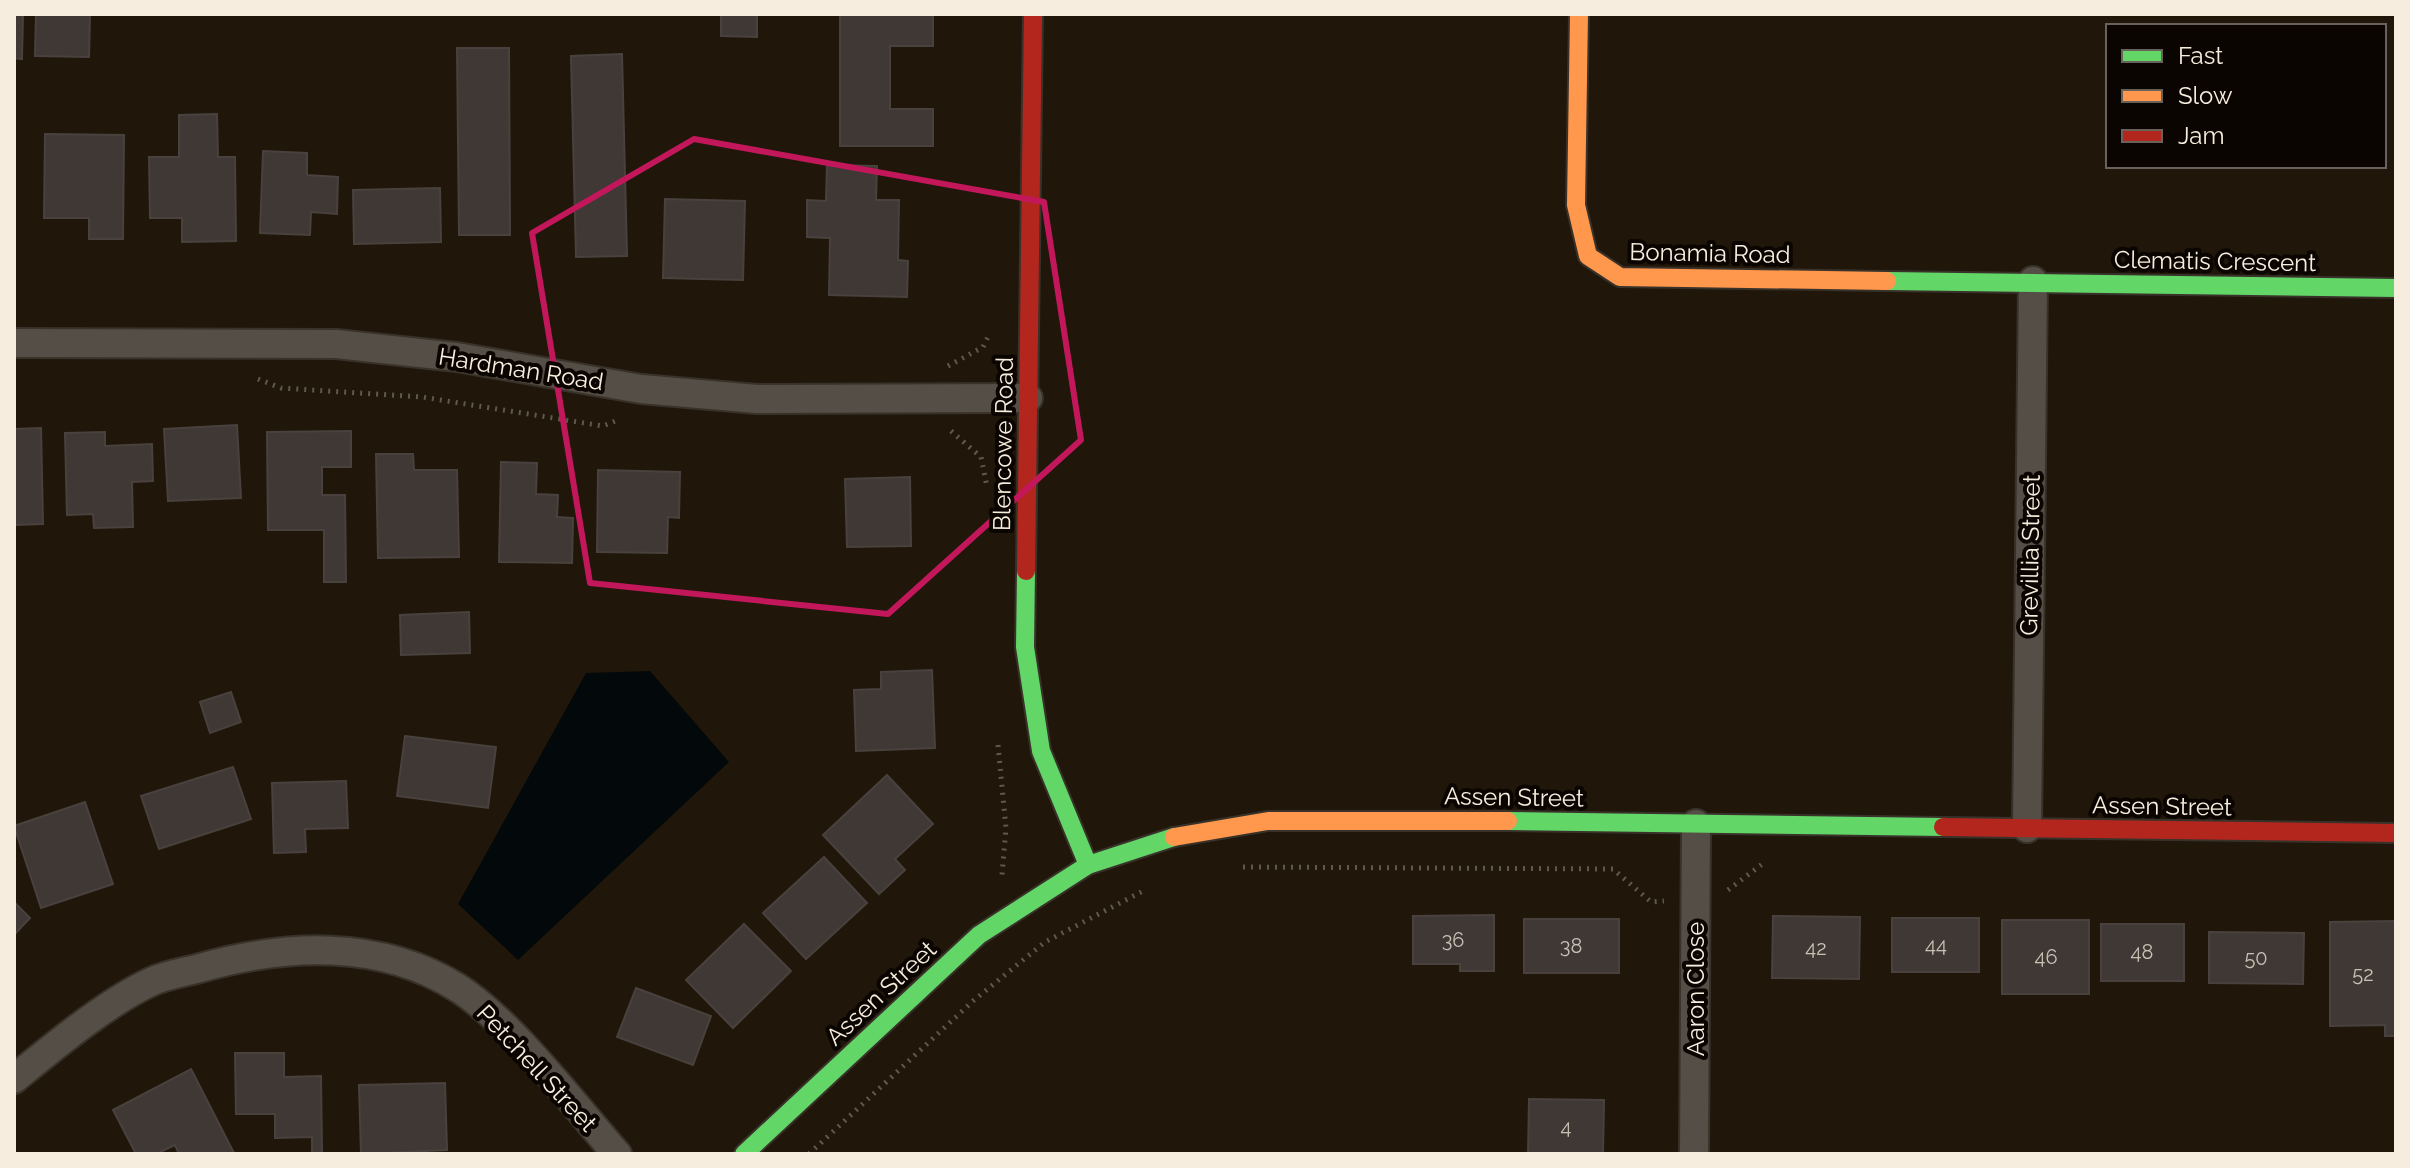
<svg xmlns="http://www.w3.org/2000/svg" width="2410" height="1168" font-family="Raleway,sans-serif">
	<style>
		.water { fill: #03090a }
		.building { fill: #403835; stroke: #49413e; stroke-width: 2 }
		.lines { fill: none; stroke-linecap: round; stroke-linejoin: round }
		.street-casing { stroke: #38322a; stroke-width: 32 }
		.fast-casing { stroke: #38322a; stroke-width: 22 }
		.slow-casing { stroke: #38322a; stroke-width: 22 }
		.jam-casing { stroke: #38322a; stroke-width: 22 }
		.path { stroke: #5f5850; stroke-width: 5; stroke-dasharray: 2 6; stroke-linecap: butt }
		.street { stroke: #554e46; stroke-width: 28 }
		.fast { stroke: #63d668; stroke-width: 18 }
		.slow { stroke: #ff974d; stroke-width: 18 }
		.jam { stroke: #b3261e; stroke-width: 18 }
		.marked { fill: none; stroke: #c2185b; stroke-width: 6; stroke-linejoin: round }
		.labels { text-anchor: middle; dominant-baseline: central; stroke-width: 8; stroke-linejoin: round; paint-order: stroke }
		.number-label { font-size: 20px; fill: #c9c0b4 }
		.street-label { font-size: 24px; fill: #f7eddf; stroke: #0b0501 }
	</style>
	<rect width="100%" height="100%" fill="#20170a"/>
	<polygon class="water" points="650,671 729,762 518,960 458,904 586,673"/>
	<g class="building">
		<polygon points="14,14 23,14 22,59 14,58"/>
		<polygon points="36,14 90,14 89,57 35,56"/>
		<polygon points="721,14 757,14 757,37 721,36"/>
		<polygon points="840,14 933,14 933,46 890,46 890,109 933,109 933,146 840,146"/>
		<polygon points="457,48 509,48 510,235 459,235"/>
		<polygon points="622,54 627,256 576,257 571,56"/>
		<polygon points="217,114 218,157 235,157 236,241 182,242 182,218 150,218 149,157 179,157 179,115"/>
		<polygon points="45,134 124,135 123,239 89,239 89,218 44,218"/>
		<polygon points="263,151 307,153 307,175 338,177 337,214 311,212 310,235 260,233"/>
		<polygon points="827,165 877,166 876,200 899,200 898,260 908,261 907,297 829,295 830,238 807,237 807,200 826,201"/>
		<polygon points="440,188 441,242 354,244 353,190"/>
		<polygon points="665,199 745,201 743,280 663,278"/>
		<polygon points="237,425 241,498 168,501 164,429"/>
		<polygon points="41,428 43,524 14,525 14,429"/>
		<polygon points="351,431 351,467 322,467 322,495 345,495 346,582 324,582 324,530 268,530 267,432"/>
		<polygon points="105,432 105,446 152,444 153,481 132,482 133,527 94,528 93,514 67,515 65,433"/>
		<polygon points="376,454 413,454 414,470 457,470 459,557 378,558"/>
		<polygon points="501,462 537,463 536,494 558,495 557,517 573,518 572,563 499,562"/>
		<polygon points="598,470 680,472 679,518 668,517 667,553 597,552"/>
		<polygon points="910,477 911,546 847,547 845,479"/>
		<polygon points="469,612 470,653 401,655 400,615"/>
		<polygon points="932,670 935,748 856,751 854,690 881,689 881,672"/>
		<polygon points="231,692 241,722 210,733 200,702"/>
		<polygon points="405,736 496,747 488,808 397,796"/>
		<polygon points="233,767 251,819 159,849 141,796"/>
		<polygon points="887,775 933,824 895,859 905,870 879,894 823,835"/>
		<polygon points="346,781 348,828 305,829 306,852 274,853 272,783"/>
		<polygon points="85,802 113,884 41,908 14,826"/>
		<polygon points="824,857 867,903 806,959 763,913"/>
		<polygon points="14,902 30,918 14,935"/>
		<polygon points="1494,915 1494,971 1460,971 1460,964 1413,964 1413,916"/>
		<polygon points="1773,916 1860,917 1859,979 1772,978"/>
		<rect x="1892" y="918" width="87" height="54"/>
		<rect x="1524" y="919" width="95" height="54"/>
		<rect x="2002" y="920" width="87" height="74"/>
		<polygon points="2396,921 2396,1036 2385,1036 2385,1025 2330,1026 2330,922"/>
		<polygon points="744,924 791,971 733,1028 686,980"/>
		<rect x="2101" y="924" width="83" height="57"/>
		<polygon points="2209,932 2304,933 2303,984 2209,983"/>
		<polygon points="636,988 711,1016 693,1065 617,1037"/>
		<polygon points="235,1053 284,1053 284,1077 321,1076 322,1154 312,1154 312,1137 275,1138 275,1114 236,1114"/>
		<polygon points="191,1069 234,1153 179,1154 175,1145 156,1154 136,1154 113,1110"/>
		<polygon points="445,1083 447,1150 361,1154 359,1085"/>
		<polygon points="1529,1099 1604,1100 1603,1154 1528,1154"/>
	</g>
	<g class="lines">
		<defs>
			<g id="street">
				<polyline points="14,343 336,344 457,357 641,389 757,399 1028,398"/>
				<polyline points="2027,828 2033,281"/>
				<path d="M14 1079C52 1048 108 1001 153 981 167 975 185 972 200 968 285 944 380 939 458 988 511 1022 574 1105 617 1154"/>
				<polyline points="1694,1154 1696,824"/>
			</g>
			<g id="fast">
				<polyline points="1887,281 2396,288"/>
				<polyline points="1026,571 1025,647 1041,751 1088,865"/>
				<polyline points="1508,821 1943,827"/>
				<polyline points="744,1154 979,935 1088,865 1174,837"/>
			</g>
			<g id="slow">
				<polyline points="1579,14 1576,205 1588,256 1620,277 1887,281"/>
				<polyline points="1174,837 1268,821 1508,821"/>
			</g>
			<g id="jam">
				<polyline points="1026,571 1033,14"/>
				<polyline points="1943,827 2396,833"/>
			</g>
		</defs>
		<use href="#street" class="street-casing"/>
		<use href="#fast" class="fast-casing"/>
		<use href="#slow" class="slow-casing"/>
		<use href="#jam" class="jam-casing"/>
		<g class="path">
			<polyline points="948,366 983,347 989,335"/>
			<polyline points="258,379 281,388 422,397 603,426 618,420"/>
			<polyline points="951,431 981,457 987,487"/>
			<polyline points="998,745 1006,828 1002,875"/>
			<polyline points="1243,867 1613,869 1651,902 1664,901"/>
			<polyline points="1728,890 1765,862"/>
			<polyline points="809,1154 973,1001 1045,942 1145,890"/>
		</g>
		<use href="#street" class="street"/>
		<use href="#fast" class="fast"/>
		<use href="#slow" class="slow"/>
		<use href="#jam" class="jam"/>
	</g>
	<path class="marked" d="M694 139 1044 202 1081 440 888 614 590 583 532 233Z"/>
	<g class="labels">
		<g class="number-label">
			<text x="1453" y="940">36</text>
			<text x="1936" y="945">44</text>
			<text x="1571" y="946">38</text>
			<text x="1816" y="948">42</text>
			<text x="2142" y="952">48</text>
			<text x="2046" y="957">46</text>
			<text x="2256" y="958">50</text>
			<text x="2363" y="974">52</text>
			<text x="1566" y="1127">4</text>
		</g>
		<g class="street-label">
			<text transform="translate(1710 253) rotate(1)">Bonamia Road</text>
			<text transform="translate(2215 261) rotate(1)">Clematis Crescent</text>
			<text transform="translate(521 369) rotate(9)">Hardman Road</text>
			<text transform="translate(1003 444) rotate(-89)">Blencowe Road</text>
			<text transform="translate(2030 555) rotate(-89)">Grevillia Street</text>
			<text transform="translate(1514 797) rotate(1)">Assen Street</text>
			<text transform="translate(2162 806) rotate(1)">Assen Street</text>
			<text transform="translate(1695 989) rotate(-90)">Aaron Close</text>
			<text transform="translate(881 993) rotate(-43)">Assen Street</text>
			<text transform="translate(537 1068) rotate(47)">Petchell Street</text>
		</g>
	</g>
	<rect width="2410" height="1168" fill="none" stroke="#f7eddf" stroke-width="32"/>
	<rect x="2106" y="24" width="280" height="144" fill="#0b0501" stroke="#69625a" stroke-width="2"/>
	<rect x="2122" y="50" width="40" height="12" fill="#63d668" stroke="#69625a" stroke-width="2"/>
	<text x="2178" y="64" font-size="24" fill="#f7eddf">Fast</text>
	<rect x="2122" y="90" width="40" height="12" fill="#ff974d" stroke="#69625a" stroke-width="2"/>
	<text x="2178" y="104" font-size="24" fill="#f7eddf">Slow</text>
	<rect x="2122" y="130" width="40" height="12" fill="#b3261e" stroke="#69625a" stroke-width="2"/>
	<text x="2178" y="144" font-size="24" fill="#f7eddf">Jam</text>
</svg>
